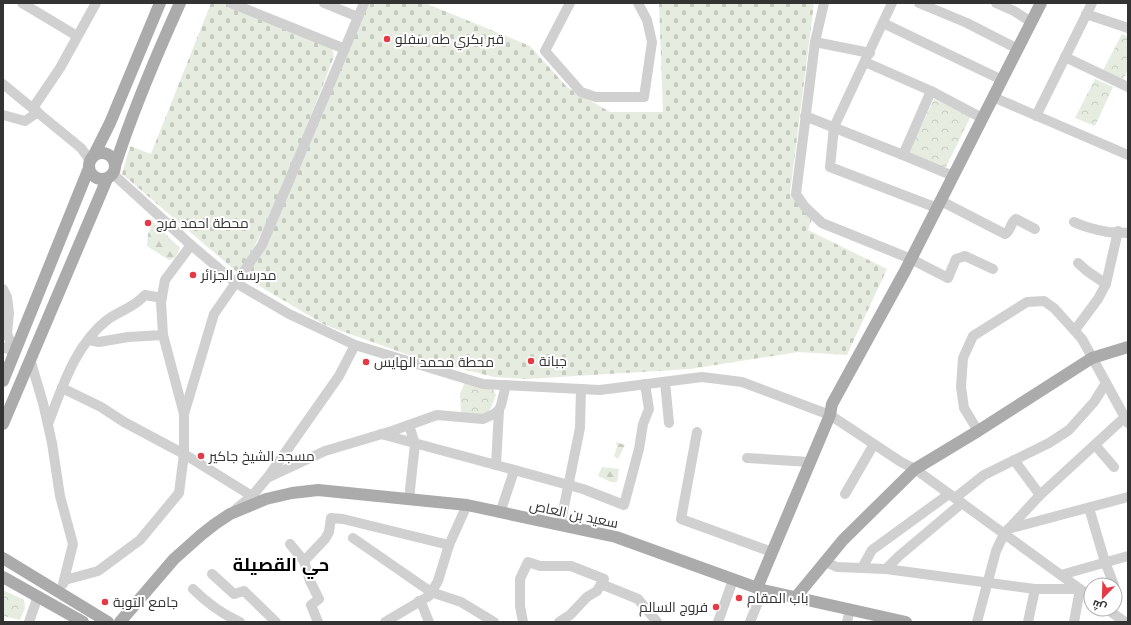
<svg xmlns="http://www.w3.org/2000/svg" width="1131" height="625" font-family="Montserrat,Cairo,sans-serif">
	<style>
		.forest { fill: url(#forest-firs) }
		.cemetery { fill: url(#cemetery-stones) }
		.park { fill: url(#park-crowns) }
		.lines { fill: none; stroke-linecap: round; stroke-linejoin: round }
		.minor { stroke: #d0d0d0; stroke-width: 10 }
		.major { stroke: #ababab; stroke-width: 12 }
		.poi-dot { fill: #e63946; stroke: #fff; stroke-width: 1.5 }
		.labels { text-anchor: middle; dominant-baseline: central; stroke-width: 4; stroke-linejoin: round; paint-order: stroke }
		.poi-label { font-size: 14px; fill: #333; stroke: #fff; text-anchor: start }
		.street-label { font-size: 14px; fill: #333; stroke: #fff }
		.district-label { font-size: 18px; font-weight: bold; fill: #000; stroke: #fff }
	</style>
	<defs>
		<pattern id="forest-firs" width="22" height="20" patternUnits="userSpaceOnUse"><rect width="22" height="20" fill="#e6ecdf"/><path d="M5 1l3.5 6h-7zM16 11l3.5 6h-7z" fill="#c6cbc0"/></pattern>
		<pattern id="cemetery-stones" width="16" height="16" patternUnits="userSpaceOnUse"><rect width="16" height="16" fill="#e6ecdf"/><path d="M2 7V4a2 2 0 0 1 4 0v3zM10 15v-3a2 2 0 0 1 4 0v3z" fill="#c6cbc0"/></pattern>
		<pattern id="park-crowns" width="20" height="18" patternUnits="userSpaceOnUse"><rect width="20" height="18" fill="#e6ecdf"/><path d="M2 6a3 3 0 1 1 6 0M12 15a3 3 0 1 1 6 0" fill="none" stroke="#c6cbc0"/></pattern>
	</defs>
	<rect width="100%" height="100%" fill="#fff"/>
	<g class="forest">
		<polygon points="153,222 180,248 175,258 169,260 147,246 148,234"/>
		<polygon points="616,442 625,445 618,459 614,456 617,447"/>
		<polygon points="602,467 619,469 617,482 611,482 598,476"/>
	</g>
	<g class="cemetery">
		<path d="M211 3H229L332 48 334 56C317 101 299 147 280 192 267 221 257 247 237 272L122 174 130 146 151 154Z"/>
		<polygon points="369,3 425,3 530,46 567,87 610,112 663,112 659,3 814,3 790,193 812,219 808,230 887,269 847,355 798,352 690,369 526,379 494,377 414,357 325,325 246,278 259,256"/>
	</g>
	<g class="park">
		<polygon points="1122,34 1128,37 1128,70 1123,79 1103,70"/>
		<polygon points="1095,79 1113,87 1095,126 1075,118"/>
		<polygon points="934,99 971,116 943,173 907,155"/>
		<polygon points="465,382 492,387 496,395 489,412 482,416 461,412 460,394"/>
		<polygon points="3,590 24,600 25,608 20,620 3,616"/>
	</g>
	<g class="lines">
		<g class="minor">
			<polyline points="22,3 77,36"/>
			<polyline points="231,3 345,49"/>
			<polyline points="324,3 358,17"/>
			<polyline points="570,3 545,51 581,92 596,97 644,97 652,42 647,20 638,3"/>
			<polyline points="824,3 815,42 796,194 805,207 822,223 911,259 948,278 956,259 965,256 993,269"/>
			<polyline points="892,3 834,127 830,167 937,208"/>
			<polyline points="919,3 967,23 1018,49"/>
			<polyline points="996,3 1014,11 1031,22"/>
			<polyline points="1086,14 1128,28"/>
			<polyline points="883,23 1002,80"/>
			<polyline points="815,42 870,53"/>
			<polyline points="1065,57 1128,87"/>
			<polyline points="865,62 931,91 982,118"/>
			<polyline points="3,84 81,148 90,160"/>
			<polyline points="993,97 1128,155"/>
			<polyline points="33,108 60,68 96,3"/>
			<polyline points="3,115 25,121 38,112"/>
			<polyline points="805,116 903,155 953,176"/>
			<polyline points="1036,116 1092,3"/>
			<polyline points="903,155 931,91"/>
			<polyline points="113,174 191,245 236,283 289,314 355,345 483,384 600,390 702,377 742,382 830,415 901,462 915,469 1091,597"/>
			<path d="M941 201 1005 234C1011 231 1010 223 1016 219L1035 229"/>
			<path d="M1074 222C1084 227 1097 230 1108 232 1115 233 1121 232 1128 233"/>
			<polyline points="1078,263 1087,271 1106,284"/>
			<polyline points="3,289 7,297 9,313 7,333 14,352"/>
			<polyline points="1075,330 1098,299 1106,284 1118,231"/>
			<polyline points="89,340 99,342 128,337 163,335"/>
			<polyline points="3,347 14,352"/>
			<polyline points="30,359 43,403 52,443 60,496 73,544 63,584"/>
			<polyline points="665,382 669,423"/>
			<polyline points="62,388 101,407 124,422 184,454 252,496"/>
			<polyline points="499,410 496,465 583,489 624,505 639,449 643,424 649,409 645,384"/>
			<polyline points="184,414 214,314 262,245 364,3"/>
			<path d="M48 424C62 388 75 345 107 320 119 311 135 307 145 295L162 298"/>
			<polyline points="978,431 964,408 961,387 963,358 973,336 1027,302 1044,301 1054,308 1082,339 1128,423"/>
			<polyline points="697,432 681,519 772,552"/>
			<polyline points="381,434 496,465"/>
			<polyline points="1095,445 1114,467"/>
			<polyline points="747,458 810,462"/>
			<polyline points="1014,460 1040,495"/>
			<polyline points="268,477 339,376 355,345"/>
			<polyline points="845,494 874,444"/>
			<polyline points="955,498 984,475 1049,443 1069,430 1094,402 1106,383"/>
			<polyline points="409,499 415,444 409,425"/>
			<polyline points="1089,508 1105,562 1114,585"/>
			<polyline points="236,509 252,496 267,478 325,451 392,431 437,415 483,419 494,414 499,410 501,405 506,385"/>
			<polyline points="500,513 514,471"/>
			<polyline points="560,526 580,428 581,389"/>
			<polyline points="1008,529 1128,497"/>
			<polyline points="353,538 431,592 461,602 494,622"/>
			<polyline points="290,544 304,561 310,581 319,599 311,605 318,622"/>
			<polyline points="304,561 325,539 329,532 331,518 343,519 449,545"/>
			<polyline points="825,562 837,567 886,569 1035,589 1080,589 1074,622"/>
			<polyline points="862,568 872,550 949,494"/>
			<polyline points="886,569 899,556 962,503"/>
			<polyline points="212,574 234,594 244,591 276,622"/>
			<polyline points="1061,575 1128,556"/>
			<polyline points="65,580 98,571 140,540 179,493 184,454 184,414 163,335 161,302 165,280 191,245"/>
			<polyline points="601,584 638,599 657,622"/>
			<path d="M193 589C207 603 222 614 240 622"/>
			<polyline points="419,601 423,607 429,622"/>
			<polyline points="1107,609 1125,622"/>
			<polyline points="29,622 38,596"/>
			<polyline points="385,622 429,596 438,581 449,545 467,505"/>
			<polyline points="523,622 520,606 520,579 528,562 540,566 571,566 604,579 597,591 587,597 570,615 559,622"/>
			<polyline points="718,622 733,580"/>
			<polyline points="750,622 763,590"/>
			<polyline points="847,622 850,609"/>
			<polyline points="977,622 996,551 1004,534 1040,495 1125,417"/>
			<polyline points="1028,622 1035,589"/>
		</g>
		<g class="major">
			<circle cx="102" cy="166" r="13"/>
			<polyline points="93,157 110,123 160,3"/>
			<path d="M115 166C133 110 156 56 180 3"/>
			<polyline points="3,381 89,168"/>
			<polyline points="3,424 107,179"/>
			<polyline points="3,558 108,622"/>
			<polyline points="3,577 83,622"/>
			<polyline points="757,588 830,415 832,404 905,271 1041,3"/>
			<polyline points="796,597 843,540 915,469 978,431 1092,358 1128,347"/>
			<polyline points="120,622 174,559 201,535 215,524 230,514 266,499 292,493 318,490 467,505 616,537 763,590 906,622"/>
		</g>
	</g>
	<g class="poi-dot">
		<circle cx="387" cy="39" r="4"/>
		<circle cx="148" cy="223" r="4"/>
		<circle cx="193" cy="275" r="4"/>
		<circle cx="531" cy="361" r="4"/>
		<circle cx="366" cy="362" r="4"/>
		<circle cx="201" cy="456" r="4"/>
		<circle cx="739" cy="598" r="4"/>
		<circle cx="105" cy="602" r="4"/>
		<circle cx="716" cy="607" r="4"/>
	</g>
	<g class="labels">
		<g class="poi-label">
			<text x="395" y="39">قبر بكري طه سفلو</text>
			<text x="156" y="223">محطة احمد فرج</text>
			<text x="201" y="275">مدرسة الجزائر</text>
			<text x="539" y="361">جبانة</text>
			<text x="374" y="362">محطة محمد الهايس</text>
			<text x="209" y="456">مسجد الشيخ جاكير</text>
			<text x="747" y="598">باب المقام</text>
			<text x="113" y="602">جامع التوبة</text>
			<text x="708" y="607" text-anchor="end">فروج السالم</text>
		</g>
		<g class="street-label">
			<text transform="translate(574 514) rotate(12)">سعيد بن العاص</text>
		</g>
		<g class="district-label">
			<text x="281" y="565">حي القصيلة</text>
		</g>
	</g>
	<rect width="1131" height="625" fill="none" stroke="#333333" stroke-width="8"/>
	<g transform="translate(1103 597) rotate(203)"><circle r="19" fill="#ffffff" stroke="#adadad"/>
	<path d="M0-3L7 15L0 10L-7 15Z" fill="#e63946"/>
	<text y="-6" font-size="11" font-weight="bold" text-anchor="middle" fill="#333333">ش</text>
	</g>
</svg>
